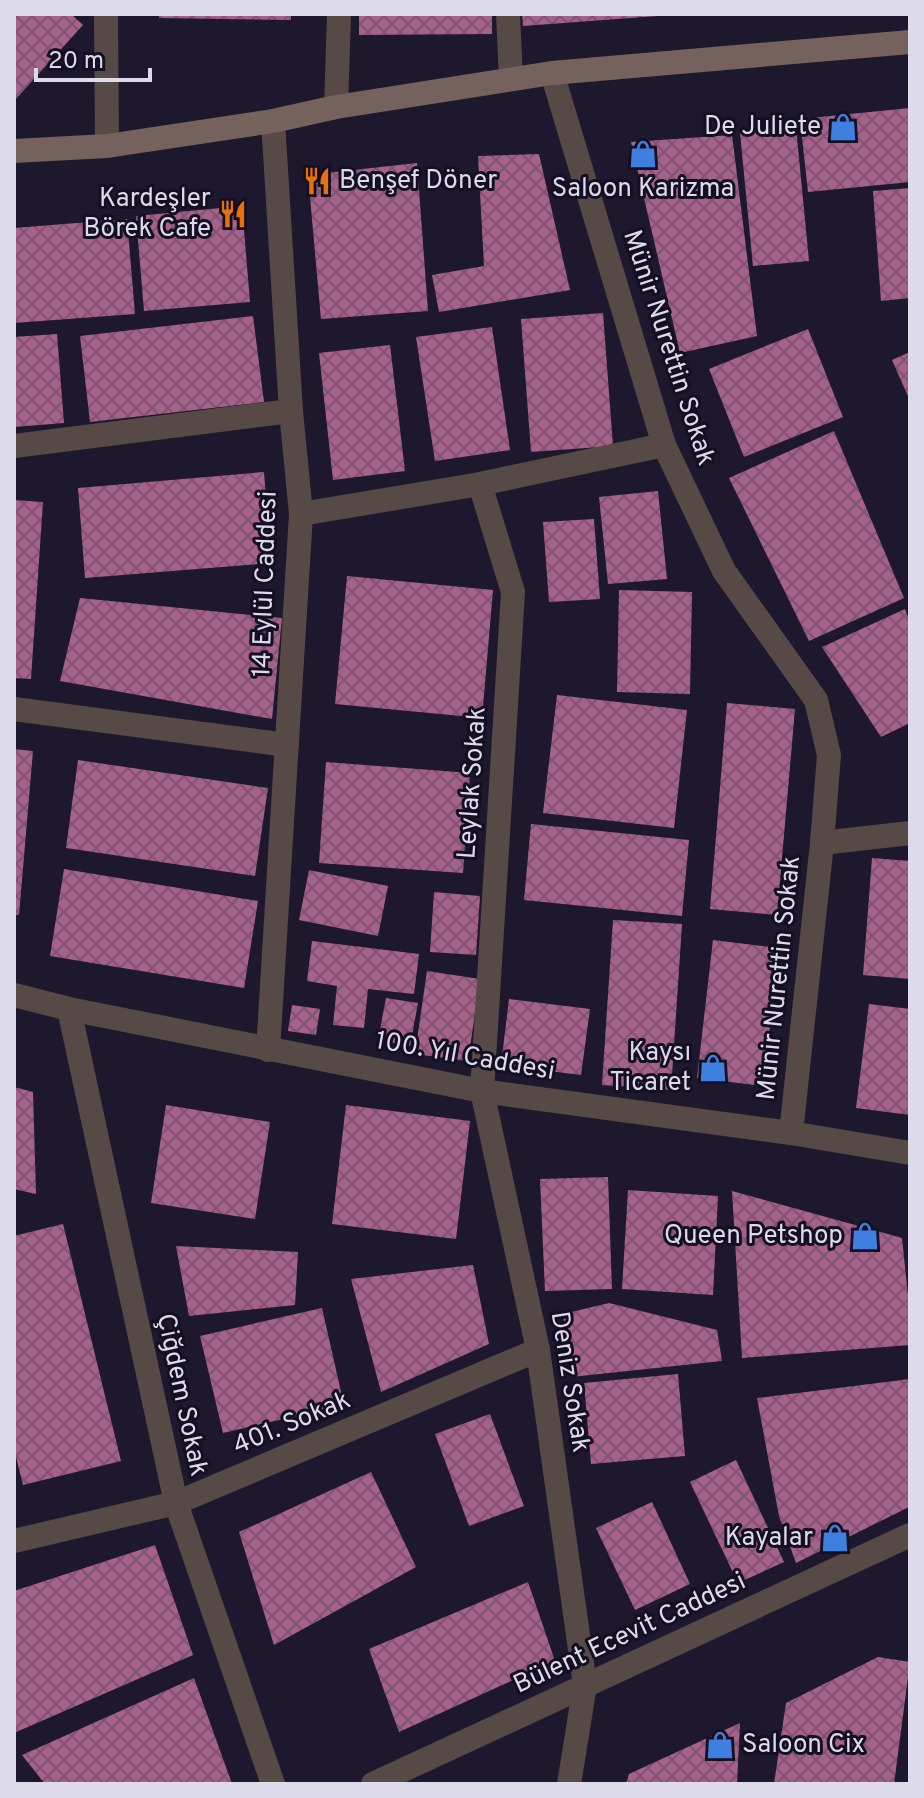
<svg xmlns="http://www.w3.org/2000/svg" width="924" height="1798" font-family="Overpass,sans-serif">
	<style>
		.building { fill: url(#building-cross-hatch) }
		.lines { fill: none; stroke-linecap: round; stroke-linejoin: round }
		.minor { stroke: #564946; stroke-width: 24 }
		.tertiary { stroke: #564946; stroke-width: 24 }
		.secondary { stroke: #76625c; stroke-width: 24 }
		.labels { text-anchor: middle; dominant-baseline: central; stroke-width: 6; stroke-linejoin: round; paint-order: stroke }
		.poi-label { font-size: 26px; fill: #dddae9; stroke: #150f24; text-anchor: end }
		.street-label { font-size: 26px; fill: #dddae9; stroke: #150f24 }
	</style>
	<defs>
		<pattern id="building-cross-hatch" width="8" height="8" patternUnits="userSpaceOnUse" patternTransform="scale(2)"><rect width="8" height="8" fill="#a6618a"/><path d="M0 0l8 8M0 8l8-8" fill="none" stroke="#7e546f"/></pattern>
	</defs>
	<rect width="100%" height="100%" fill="#1e182e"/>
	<g class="building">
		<polygon points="14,14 71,14 83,25 14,101"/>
		<polygon points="159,14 291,14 291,20 159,18"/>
		<polygon points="359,14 492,14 492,34 359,35"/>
		<polygon points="522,14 658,14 658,16 523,26"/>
		<polygon points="910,108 910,182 808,192 800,119"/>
		<polygon points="796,127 809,261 753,266 740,133"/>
		<polygon points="732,135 757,336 680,353 631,142"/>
		<polygon points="539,154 570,290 439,312 432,275 484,266 478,156"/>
		<polygon points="417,163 428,311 321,319 308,175"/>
		<polygon points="910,188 910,298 881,301 873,191"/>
		<polygon points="242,206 250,302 144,311 136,216"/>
		<polygon points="127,219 135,314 14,323 14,228"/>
		<polygon points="603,313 613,446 531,452 521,319"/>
		<polygon points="253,316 264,402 90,422 80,336"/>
		<polygon points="492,327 510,450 435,461 416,337"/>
		<polygon points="808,329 843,417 744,457 709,369"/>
		<polygon points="57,334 64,423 14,427 14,337"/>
		<polygon points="390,345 405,471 333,480 319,353"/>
		<polygon points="910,352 910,401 892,360"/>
		<polygon points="834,431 904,598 809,641 729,478"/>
		<polygon points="264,472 271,563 85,578 78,488"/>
		<polygon points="658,491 667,579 608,584 599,497"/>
		<polygon points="14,500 43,502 31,679 14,678"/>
		<polygon points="594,519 600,599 549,602 543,522"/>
		<polygon points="347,576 493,590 482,718 335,704"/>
		<polygon points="619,590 692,592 690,694 617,692"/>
		<polygon points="80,598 282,618 272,719 60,681"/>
		<polygon points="905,609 910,623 910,723 881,737 822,647"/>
		<polygon points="557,695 687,710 674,828 543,813"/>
		<polygon points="727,703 795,709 777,915 710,909"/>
		<polygon points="14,749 33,751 19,915 14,915"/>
		<polygon points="78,760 268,788 255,876 66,848"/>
		<polygon points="326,762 470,773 463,873 319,863"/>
		<polygon points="531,824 689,840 682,916 524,900"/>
		<polygon points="872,858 910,861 910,979 863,975"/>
		<polygon points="64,869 258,901 244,988 50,956"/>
		<polygon points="309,870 388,886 378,936 299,920"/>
		<polygon points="434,892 480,896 476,955 430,952"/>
		<polygon points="613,920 682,924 671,1090 602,1085"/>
		<polygon points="713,940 779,948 763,1086 697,1078"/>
		<polygon points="312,941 419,954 414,994 368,989 364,1028 333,1025 337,986 307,981"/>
		<polygon points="427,971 480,979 468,1061 415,1054"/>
		<polygon points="386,998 418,1003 410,1046 378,1040"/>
		<polygon points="509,999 590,1009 581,1075 501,1065"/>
		<polygon points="869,1004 910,1009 910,1115 856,1108"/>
		<polygon points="292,1005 320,1009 316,1035 288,1031"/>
		<polygon points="14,1087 33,1092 36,1194 14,1189"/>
		<polygon points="166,1105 270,1122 255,1219 151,1203"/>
		<polygon points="346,1105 470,1121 456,1239 332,1224"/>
		<polygon points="608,1177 612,1289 545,1291 540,1179"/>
		<polygon points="628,1190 718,1196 713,1295 622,1289"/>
		<polygon points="732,1191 902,1238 910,1315 910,1345 742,1358"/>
		<polygon points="63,1224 121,1461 23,1485 14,1449 14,1236"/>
		<polygon points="176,1246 298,1252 295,1305 189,1316"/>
		<polygon points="473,1265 489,1344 381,1392 351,1279"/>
		<polygon points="609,1303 717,1330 722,1361 571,1377 563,1314"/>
		<polygon points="322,1308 344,1405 223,1433 200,1336"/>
		<polygon points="678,1374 685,1456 591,1464 584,1383"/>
		<polygon points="910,1379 909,1507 796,1563 779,1516 757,1398"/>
		<polygon points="490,1414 524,1506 469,1526 435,1434"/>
		<polygon points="736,1460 784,1562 738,1583 690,1482"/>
		<polygon points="371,1472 416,1567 274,1645 239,1532"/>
		<polygon points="652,1502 690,1584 635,1610 596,1528"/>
		<polygon points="155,1545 193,1655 14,1733 14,1591"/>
		<polygon points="528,1582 555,1661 399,1732 369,1649"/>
		<polygon points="878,1657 910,1662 894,1784 774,1784 786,1703"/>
		<polygon points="194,1678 232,1784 45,1784 22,1755"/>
		<polygon points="740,1723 737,1784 626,1784 629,1774"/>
	</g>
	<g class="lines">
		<g class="minor">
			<polyline points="106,14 107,146"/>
			<polyline points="508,14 511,79"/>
			<polyline points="552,73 664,445 724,571 816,700 829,755 822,843 791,1133"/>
			<polyline points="336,107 339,14"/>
			<polyline points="14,446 291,411"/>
			<polyline points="480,484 513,592 482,1091 538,1350 585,1685 569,1784"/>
			<polyline points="301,514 480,484 664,445"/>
			<polyline points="14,709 287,745"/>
			<polyline points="822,843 910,833"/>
			<polyline points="69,1009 176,1503 273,1784"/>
			<polyline points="14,1541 176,1503 538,1350"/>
		</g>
		<g class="tertiary">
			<polyline points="14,995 69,1009 482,1091 791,1133 910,1153"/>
			<polyline points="268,1050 301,514 291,411 273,121"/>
			<polyline points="373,1784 910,1535"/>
		</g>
		<polyline class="secondary" points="14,151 107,146 273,121 336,107 552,73 910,42"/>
	</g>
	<defs>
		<symbol id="shop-bare" viewBox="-9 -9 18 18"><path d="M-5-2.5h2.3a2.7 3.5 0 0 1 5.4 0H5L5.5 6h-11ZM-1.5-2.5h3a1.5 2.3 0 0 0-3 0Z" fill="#3f7fe0" stroke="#150f24" stroke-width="2.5" paint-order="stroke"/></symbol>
		<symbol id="restaurant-bare" viewBox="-9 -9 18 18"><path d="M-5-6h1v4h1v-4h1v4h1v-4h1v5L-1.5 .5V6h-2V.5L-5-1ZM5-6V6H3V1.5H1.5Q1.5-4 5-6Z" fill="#e8710a" stroke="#150f24" stroke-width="2.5" paint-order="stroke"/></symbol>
	</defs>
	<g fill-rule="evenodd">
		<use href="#shop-bare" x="823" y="107" width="40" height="40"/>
		<use href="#shop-bare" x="623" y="134" width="40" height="40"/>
		<use href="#restaurant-bare" x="297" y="161" width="40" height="40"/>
		<use href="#restaurant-bare" x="213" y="194" width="40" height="40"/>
		<use href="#shop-bare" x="693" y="1048" width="40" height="40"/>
		<use href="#shop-bare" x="845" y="1216" width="40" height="40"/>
		<use href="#shop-bare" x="815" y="1518" width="40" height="40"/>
		<use href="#shop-bare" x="700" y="1725" width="40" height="40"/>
	</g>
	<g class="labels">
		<g class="poi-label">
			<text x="821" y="127">De Juliete</text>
			<text x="339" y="181" text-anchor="start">Benşef Döner</text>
			<text x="643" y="189" text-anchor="middle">Saloon Karizma</text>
			<text x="211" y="199">Kardeşler<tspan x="211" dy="30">Börek Cafe</tspan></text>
			<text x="691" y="1053">Kaysı<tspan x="691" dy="30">Ticaret</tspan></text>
			<text x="843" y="1236">Queen Petshop</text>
			<text x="813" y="1538">Kayalar</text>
			<text x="742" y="1745" text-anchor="start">Saloon Cix</text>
		</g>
		<g class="street-label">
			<text transform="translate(668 348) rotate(72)">Münir Nurettin Sokak</text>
			<text transform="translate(266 584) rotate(-88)">14 Eylül Caddesi</text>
			<text transform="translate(473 783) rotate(-86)">Leylak Sokak</text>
			<text transform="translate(780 978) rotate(-84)">Münir Nurettin Sokak</text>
			<text transform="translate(465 1057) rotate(10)">100. Yıl Caddesi</text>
			<text transform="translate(569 1382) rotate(81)">Deniz Sokak</text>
			<text transform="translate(181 1395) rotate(78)">Çiğdem Sokak</text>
			<text transform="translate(292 1424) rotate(-23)">401. Sokak</text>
			<text transform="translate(630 1634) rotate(-25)">Bülent Ecevit Caddesi</text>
		</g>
	</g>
	<rect width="924" height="1798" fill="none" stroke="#dddae9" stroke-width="32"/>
	<path d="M36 68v12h114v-12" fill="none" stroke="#dddae9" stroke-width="4"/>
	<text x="48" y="68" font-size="24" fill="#dddae9" stroke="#150f24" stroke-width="6" paint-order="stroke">20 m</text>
</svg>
